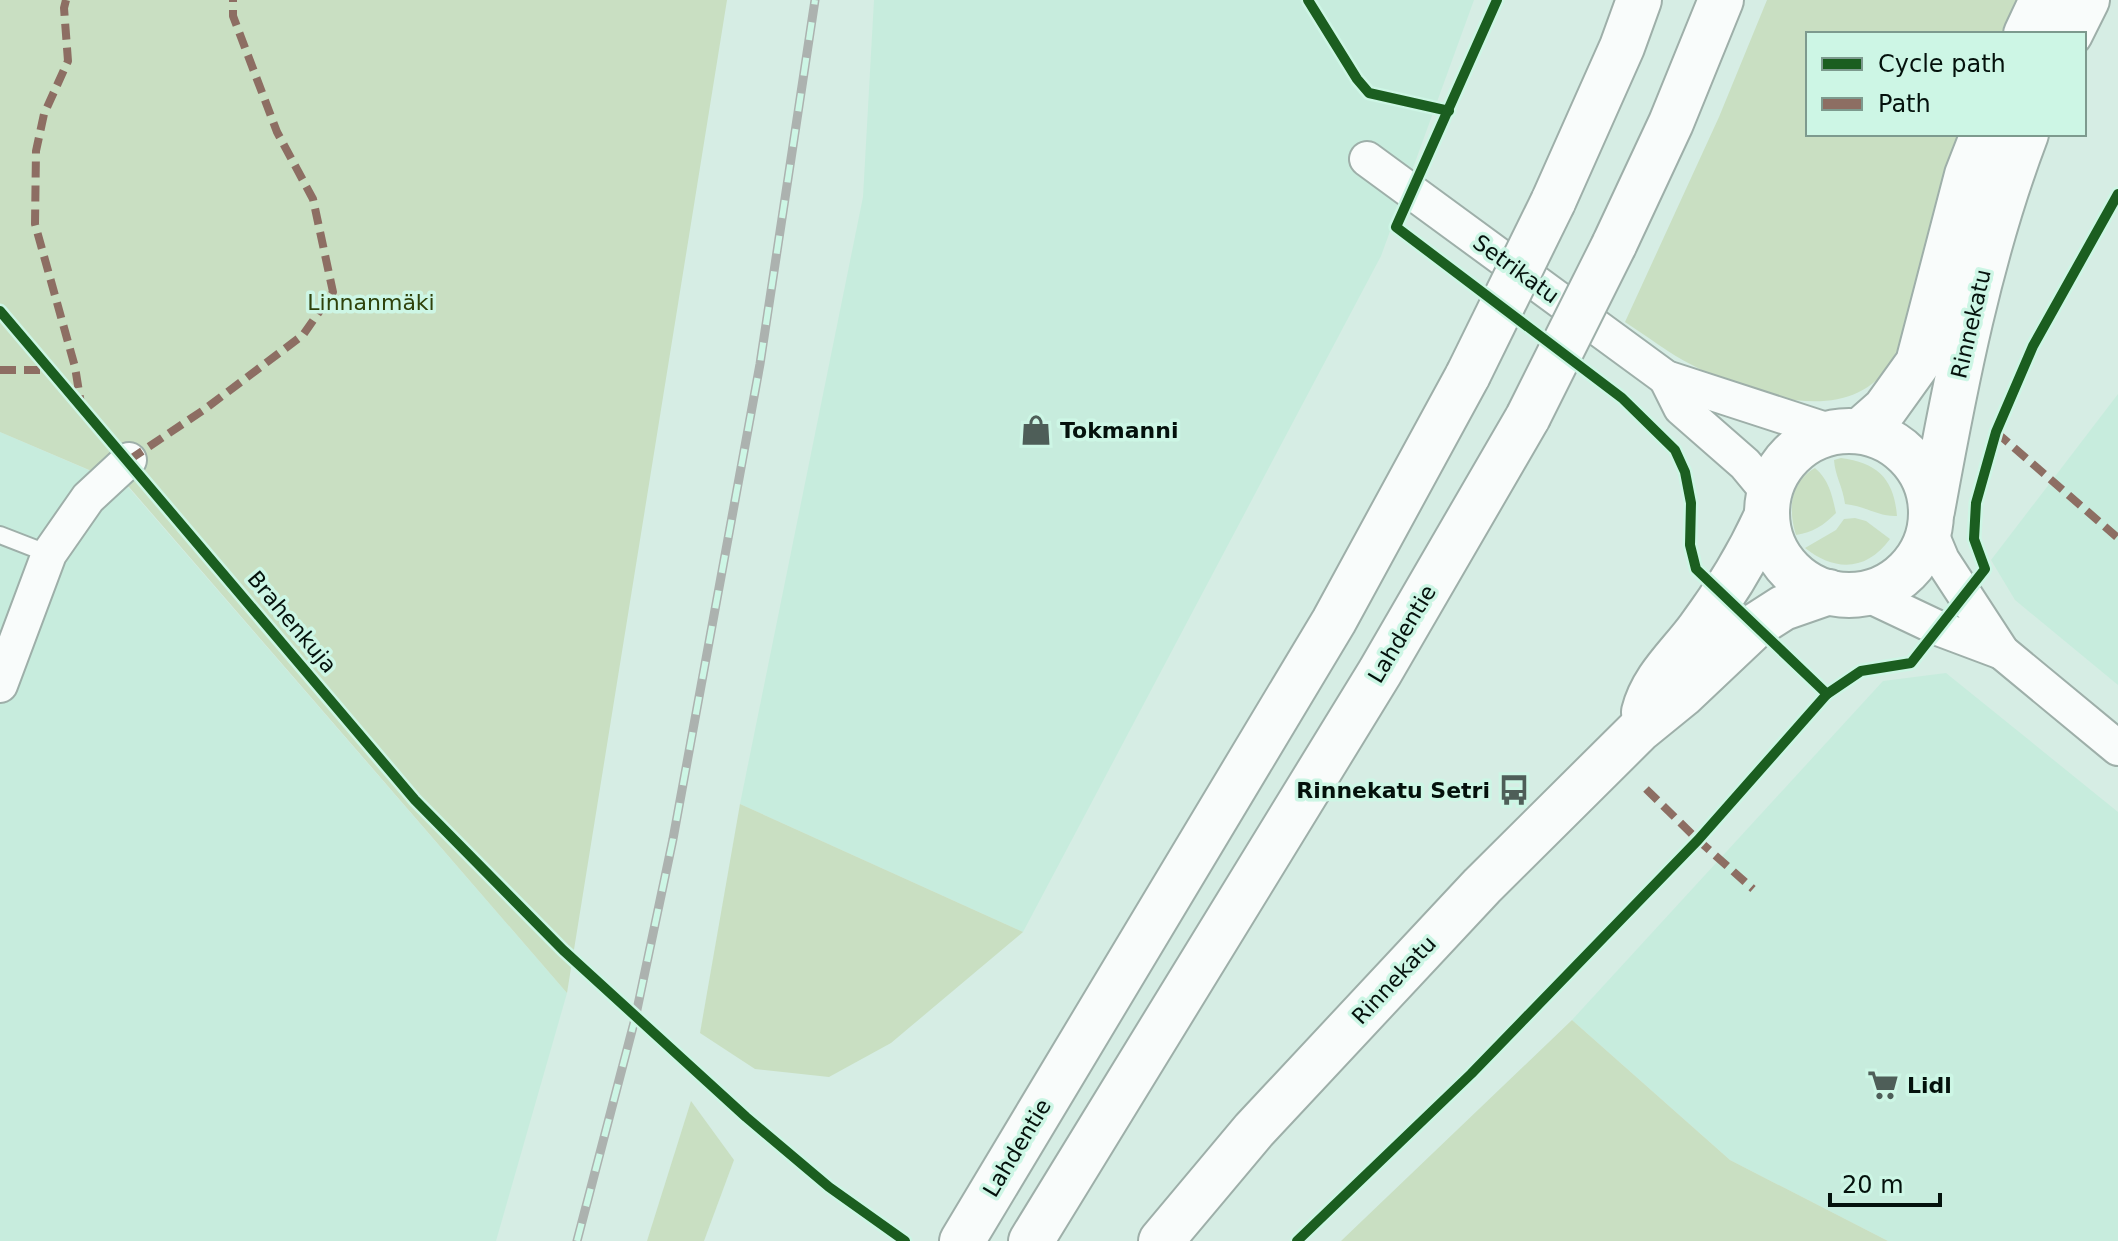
<svg xmlns="http://www.w3.org/2000/svg" width="2118" height="1241" font-family="'DejaVu Sans',sans-serif">
	<style>
		.built { fill: #c7ecdd }
		.green { fill: #c9dfc2 }
		.lines { fill: none; stroke-linecap: round; stroke-linejoin: round }
		.lane-casing { stroke: #9eafa9; stroke-width: 20 }
		.street-casing { stroke: #9eafa9; stroke-width: 38 }
		.secondary-casing { stroke: #9eafa9; stroke-width: 48 }
		.highway-casing { stroke: #9eafa9; stroke-width: 48 }
		.lane { stroke: #f9fcfb; stroke-width: 16 }
		.street { stroke: #f9fcfb; stroke-width: 34 }
		.secondary { stroke: #f9fcfb; stroke-width: 44 }
		.highway { stroke: #f9fcfb; stroke-width: 44 }
		.rail-casing { stroke: #acb2af; stroke-width: 9 }
		.rail { stroke: #cdf6e5; stroke-width: 6; stroke-dasharray: 18; stroke-linecap: butt }
		.highway-bridge-casing { stroke: #9eafa9; stroke-width: 48; stroke-linecap: butt }
		.highway-bridge { stroke: #f9fcfb; stroke-width: 44 }
		.quiet { stroke: #8d6e63; stroke-width: 8; stroke-dasharray: 16 8; stroke-linecap: butt }
		.cycleway-casing { stroke: #cdf6e5; stroke-width: 15 }
		.cycleway { stroke: #1b5e20; stroke-width: 10 }
		.labels { text-anchor: middle; dominant-baseline: central; stroke-width: 7; stroke-linejoin: round; paint-order: stroke }
		.street-label { font-size: 22px; fill: #04110c; stroke: #cdf6e5 }
		.park-label { font-size: 22px; fill: #2f420b; stroke: #cdf6e5 }
		.poi-label { font-size: 22px; font-weight: bold; fill: #04110c; stroke: #cdf6e5; text-anchor: start }
	</style>
	<rect width="100%" height="100%" fill="#d6ede4"/>
	<g class="built">
		<polygon points="874,0 1474,0 1381,256 1023,932 740,804 863,197"/>
		<polygon points="2118,394 2118,685 2015,600 1991,560"/>
		<polygon points="0,432 128,487 567,993 496,1241 0,1241"/>
		<polygon points="1946,673 2118,812 2118,1241 1888,1241 1730,1160 1572,1020 1883,681"/>
	</g>
	<g class="green">
		<polygon points="0,0 727,0 567,993 129,487 0,432"/>
		<path d="M1767 0H2019L2004 34H1808V134H1960C1947 181 1934 228 1920 275 1912 303 1906 336 1891 362 1850 431 1747 394 1692 365 1668 353 1647 336 1625 322L1719 117Z"/>
		<path d="M1841 458C1878 463 1894 479 1897 516 1879 517 1865 506 1845 504 1843 487 1835 476 1834 460Z"/>
		<path d="M1815 468C1829 480 1832 495 1836 513 1823 526 1813 532 1796 535 1788 510 1790 482 1815 468Z"/>
		<path d="M1855 518 1866 521 1890 539C1867 571 1835 572 1805 548L1836 530 1844 519Z"/>
		<polygon points="740,804 1023,932 891,1043 829,1077 755,1069 700,1033"/>
		<polygon points="1572,1020 1730,1160 1888,1241 1341,1241"/>
		<polygon points="691,1101 734,1160 704,1241 647,1241"/>
	</g>
	<g class="lines">
		<defs>
			<polyline id="lane" points="0,535 49,554"/>
			<g id="street">
				<polyline points="1367,159 1666,378 1832,432"/>
				<polyline points="1666,378 1681,408 1745,464 1769,493"/>
				<polyline points="1929,529 1942,560 2002,652 2118,748"/>
				<polyline points="1864,593 1938,628 2002,652"/>
				<polyline points="0,685 49,554 88,498 129,460"/>
			</g>
			<g id="secondary">
				<polyline points="2026,34 2042,0"/>
				<polyline points="2070,34 2087,0"/>
				<polyline points="1860,431 1885,409 1918,363 1967,175 1983,134"/>
				<circle cx="1849" cy="513" r="82"/>
				<path d="M1932 511C1955 384 1980 255 2026 134"/>
				<path d="M1644 712C1652 679 1679 656 1699 629 1725 594 1749 555 1767 515"/>
				<polyline points="1161,1241 1254,1130 1482,886 1639,730 1682,695 1755,626 1783,608 1829,592"/>
			</g>
			<g id="highway">
				<polyline points="1553,202 1622,47 1639,0"/>
				<polyline points="1614,245 1671,123 1721,0"/>
				<polyline points="962,1241 1334,621 1468,375"/>
				<polyline points="1031,1241 1380,672 1528,417"/>
			</g>
		</defs>
		<use href="#lane" class="lane-casing"/>
		<use href="#street" class="street-casing"/>
		<use href="#secondary" class="secondary-casing"/>
		<use href="#highway" class="highway-casing"/>
		<use href="#lane" class="lane"/>
		<use href="#street" class="street"/>
		<use href="#secondary" class="secondary"/>
		<use href="#highway" class="highway"/>
		<defs>
			<polyline id="rail" points="577,1241 635,1019 673,839 760,364 815,0"/>
		</defs>
		<use href="#rail" class="rail-casing"/>
		<use href="#rail" class="rail"/>
		<defs>
			<g id="highway-bridge">
				<polyline points="1468,375 1553,202"/>
				<polyline points="1528,417 1614,245"/>
			</g>
		</defs>
		<use href="#highway-bridge" class="highway-bridge-casing"/>
		<use href="#highway-bridge" class="highway-bridge"/>
		<g class="quiet">
			<polyline points="66,0 64,8 68,61 44,114 36,151 35,224 75,367 81,404"/>
			<polyline points="0,370 50,370"/>
			<polyline points="1996,432 2118,538"/>
			<polyline points="129,460 205,409 303,335 333,292 313,199 277,132 233,16 233,0"/>
			<polyline points="1646,789 1698,840 1753,889"/>
		</g>
		<defs>
			<g id="cycleway">
				<polyline points="1308,0 1357,79 1369,93 1449,111"/>
				<polyline points="1497,0 1396,227 1622,398 1675,450 1685,472 1691,503 1690,545 1696,569 1827,694"/>
				<polyline points="0,311 415,800 563,950 746,1117 829,1187 905,1241"/>
				<polyline points="1297,1241 1471,1074 1698,840 1827,694 1861,671 1911,663 1985,569 1974,539 1976,503 1996,432 2033,346 2118,194"/>
			</g>
		</defs>
		<use href="#cycleway" class="cycleway-casing"/>
		<use href="#cycleway" class="cycleway"/>
	</g>
	<defs>
		<symbol id="shop-bare" viewBox="-9 -9 18 18"><path d="M-5-2.5h2.3a2.7 3.5 0 0 1 5.4 0H5L5.5 6h-11ZM-1.5-2.5h3a1.5 2.3 0 0 0-3 0Z" fill="#4e5e58" stroke="#cdf6e5" stroke-width="2.5" paint-order="stroke"/></symbol>
		<symbol id="bus-bare" viewBox="-9 -9 18 18"><path d="M-5-6H5V4H4V6H2V4H-2V6H-4V4H-5ZM-3.5-4V0h7V-4ZM-3.5 1.2v1.5H-2V1.2ZM2 1.2v1.5H3.5V1.2Z" fill="#4e5e58" stroke="#cdf6e5" stroke-width="2.5" paint-order="stroke"/></symbol>
		<symbol id="supermarket-bare" viewBox="-9 -9 18 18"><path d="M-6-5.5h2.5l.6 2H6L4.5 2H-2.5L-4.4-4H-6ZM-1.5 3.2a1.3 1.3 0 1 0 .1 0ZM3 3.2a1.3 1.3 0 1 0 .1 0Z" fill="#4e5e58" stroke="#cdf6e5" stroke-width="2.5" paint-order="stroke"/></symbol>
	</defs>
	<g fill-rule="evenodd">
		<use href="#shop-bare" x="1014" y="408" width="44" height="44"/>
		<use href="#bus-bare" x="1492" y="768" width="44" height="44"/>
		<use href="#supermarket-bare" x="1861" y="1063" width="44" height="44"/>
	</g>
	<g class="labels">
		<g class="street-label">
			<text transform="translate(1516 269) rotate(36)">Setrikatu</text>
			<text transform="translate(1971 324) rotate(-77)">Rinnekatu</text>
			<text transform="translate(292 622) rotate(50)">Brahenkuja</text>
			<text transform="translate(1402 634) rotate(-59)">Lahdentie</text>
			<text transform="translate(1394 980) rotate(-47)">Rinnekatu</text>
			<text transform="translate(1017 1148) rotate(-59)">Lahdentie</text>
		</g>
		<g class="park-label">
			<text x="371" y="302">Linnanmäki</text>
		</g>
		<g class="poi-label">
			<text x="1060" y="430">Tokmanni</text>
			<text x="1490" y="790" text-anchor="end">Rinnekatu Setri</text>
			<text x="1907" y="1085">Lidl</text>
		</g>
	</g>
	<rect x="1806" y="32" width="280" height="104" fill="#cdf6e5" stroke="#7d9a8e" stroke-width="2"/>
	<rect x="1822" y="58" width="40" height="12" fill="#1b5e20" stroke="#7d9a8e" stroke-width="2"/>
	<text x="1878" y="72" font-size="24" fill="#04110c">Cycle path</text>
	<rect x="1822" y="98" width="40" height="12" fill="#8d6e63" stroke="#7d9a8e" stroke-width="2"/>
	<text x="1878" y="112" font-size="24" fill="#04110c">Path</text>
	<path d="M1830 1193v12h110v-12" fill="none" stroke="#04110c" stroke-width="4"/>
	<text x="1842" y="1193" font-size="24" fill="#04110c" stroke="#cdf6e5" stroke-width="6" paint-order="stroke">20 m</text>
</svg>
